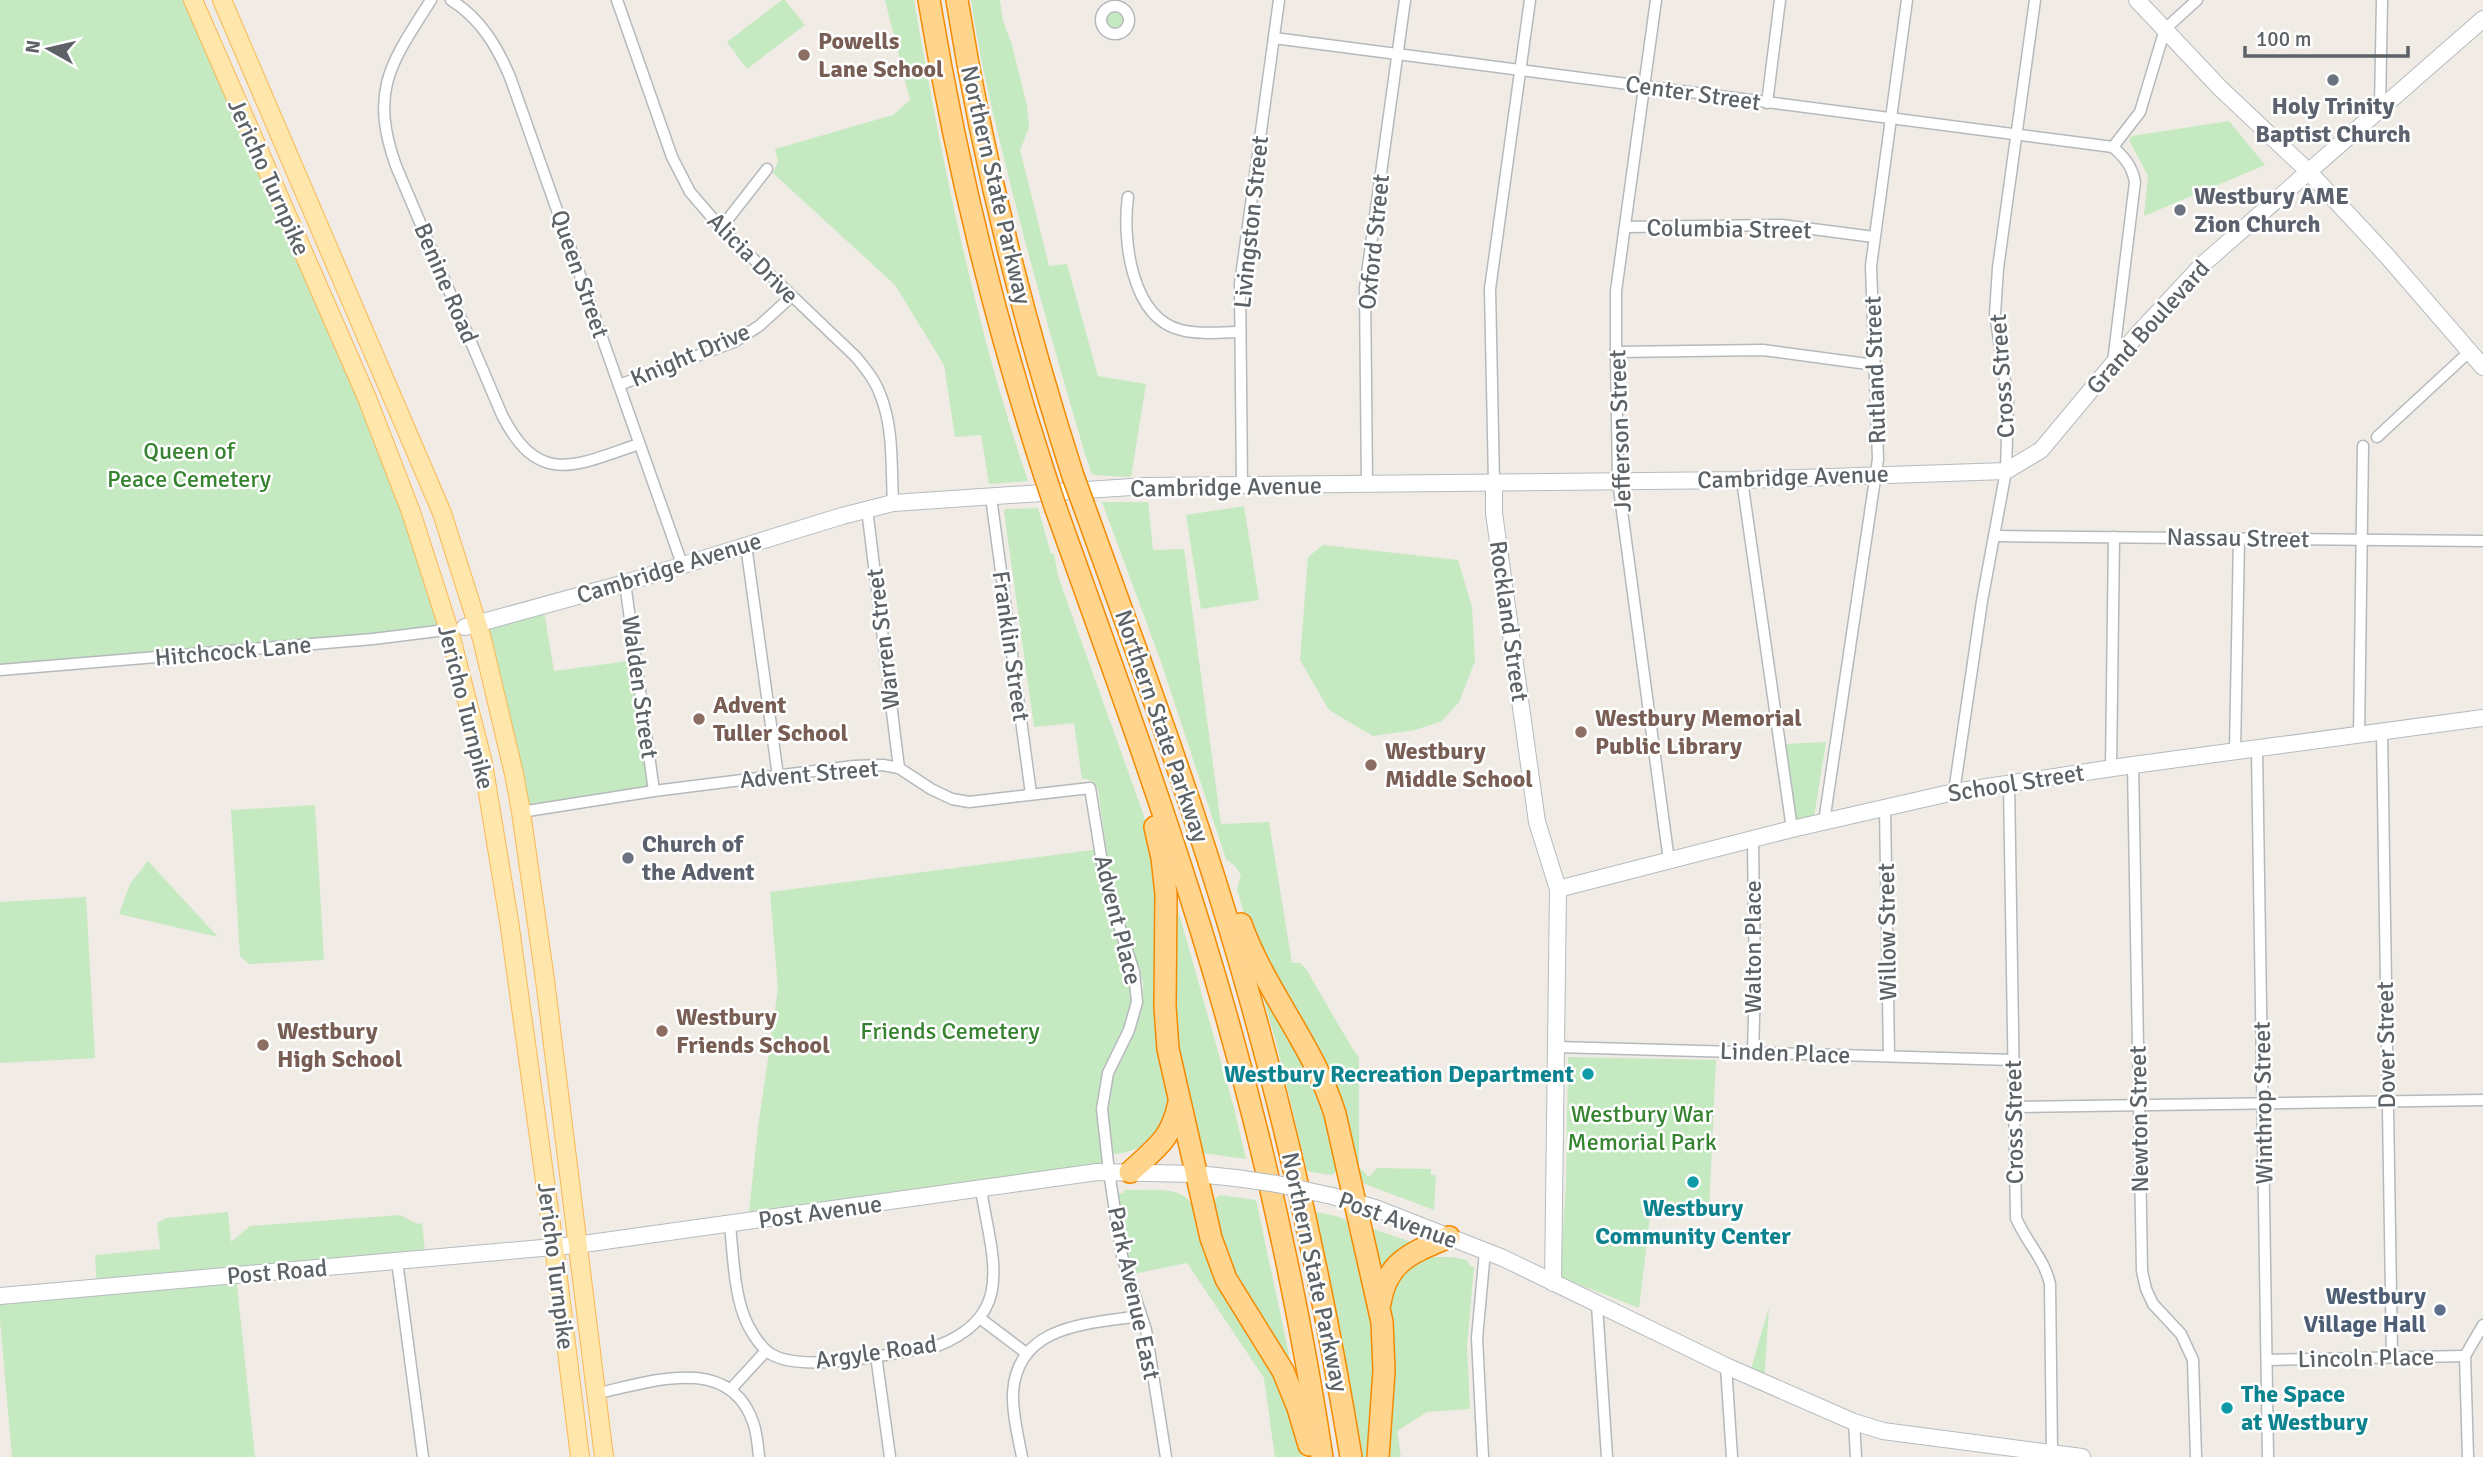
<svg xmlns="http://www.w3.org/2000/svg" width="2483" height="1457" font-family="Signika,sans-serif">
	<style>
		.green { fill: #c5e9c0 }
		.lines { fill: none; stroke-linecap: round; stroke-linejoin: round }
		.street-casing { stroke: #b5b9bc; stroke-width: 13 }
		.secondary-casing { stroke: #b6bbbf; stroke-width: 18 }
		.primary-casing { stroke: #fab754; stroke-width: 20 }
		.highway-casing { stroke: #f58a00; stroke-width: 24 }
		.street { stroke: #fff; stroke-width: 10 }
		.secondary { stroke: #fff; stroke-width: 16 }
		.primary { stroke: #ffe7ab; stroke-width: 18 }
		.highway { stroke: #ffd48d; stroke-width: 21 }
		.secondary-bridge-casing { stroke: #b6bbbf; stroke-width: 18; stroke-linecap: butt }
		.highway-bridge-casing { stroke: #f58a00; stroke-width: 24; stroke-linecap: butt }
		.secondary-bridge { stroke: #fff; stroke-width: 16 }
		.highway-bridge { stroke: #ffd48d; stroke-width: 21 }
		.education-dot { fill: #8d6e63; stroke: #fff; stroke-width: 2.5 }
		.worship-dot { fill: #6b7280; stroke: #fff; stroke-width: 2.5 }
		.culture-dot { fill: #0f9aa8; stroke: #fff; stroke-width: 2.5 }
		.service-dot { fill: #5c6f8a; stroke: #fff; stroke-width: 2.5 }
		.labels { text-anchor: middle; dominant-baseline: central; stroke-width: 5; stroke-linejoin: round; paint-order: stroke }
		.education-label { font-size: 24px; font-weight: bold; fill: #785e54; stroke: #fff; text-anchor: start }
		.street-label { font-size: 24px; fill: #5c6266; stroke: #fff }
		.worship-label { font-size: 24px; font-weight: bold; fill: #5b616d; stroke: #fff; text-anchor: start }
		.park-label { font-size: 24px; fill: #35822f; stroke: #fff }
		.culture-label { font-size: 24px; font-weight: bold; fill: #0d838f; stroke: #fff; text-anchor: end }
		.service-label { font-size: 24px; font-weight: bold; fill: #4e5e75; stroke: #fff; text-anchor: end }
	</style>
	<rect width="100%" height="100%" fill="#f0ece5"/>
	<g class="green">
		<polygon points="0,0 193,0 367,398 449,630 0,670"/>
		<polygon points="782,0 785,0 805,25 747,69 727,42"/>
		<path d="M885 0H914C942 162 975 325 1028 481L989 484 981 435 955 437 944 365 895 285 773 173 778 162 775 149 893 115 910 100Z"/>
		<path d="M971 0H1000L1003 21 1012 45 1027 106 1029 128 1020 150 1049 266 1067 264 1098 376 1146 384 1131 477 1092 475 1085 454C1059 366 1034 277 1011 187 996 125 980 64 971 0Z"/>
		<circle cx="1115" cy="20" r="14"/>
		<polygon points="2229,121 2265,165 2144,216 2148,176 2129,140 2132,136"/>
		<polygon points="1102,502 1148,502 1153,550 1184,549 1221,824 1269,822 1292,963 1300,963 1306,969 1352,1048 1359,1057 1359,1167 1369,1177 1377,1168 1431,1169 1431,1174 1436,1176 1434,1210 1365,1184 1358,1178 1248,928 1237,889 1241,875 1236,867 1226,859 1160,659"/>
		<polygon points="1244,506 1259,600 1201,609 1186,515"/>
		<path d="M1038 508 1051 554H1054L1058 576 1144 816 1153 852 1170 1102C1168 1109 1168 1119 1164 1124 1152 1143 1133 1154 1111 1154L1107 1105 1113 1078 1137 1025 1143 1002V982L1110 876 1098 790C1094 781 1092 779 1082 779L1074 723 1034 727 1004 512 1005 509Z"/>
		<polygon points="1323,545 1458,560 1472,607 1475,661 1459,702 1442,721 1415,730 1373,736 1329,710 1300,660 1308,557"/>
		<polygon points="543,605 554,671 636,660 654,791 521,812 478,625"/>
		<polygon points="1826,742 1814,817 1795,822 1784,744"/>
		<polygon points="315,805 324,960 249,964 240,956 231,810"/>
		<polygon points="1100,849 1137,1002 1108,1073 1102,1110 1109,1172 748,1222 758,1127 778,989 770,892"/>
		<polygon points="148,861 218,937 119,914 130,884"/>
		<polygon points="86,897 95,1058 0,1063 0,902"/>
		<polygon points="1176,903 1234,1108 1246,1159 1202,1153 1171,1042"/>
		<polygon points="1260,987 1317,1084 1334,1150 1337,1170 1334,1174 1330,1175 1307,1171 1276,1042"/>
		<polygon points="1568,1057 1716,1060 1709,1210 1652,1200 1639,1308 1560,1277 1566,1183"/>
		<path d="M1125 1190C1145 1191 1182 1184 1192 1205L1195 1204 1278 1375 1301 1442 1303 1457H1275L1264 1378 1187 1263 1133 1274 1128 1258 1117 1192 1122 1194Z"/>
		<polygon points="1220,1195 1256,1200 1293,1373 1228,1274 1211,1202"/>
		<polygon points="228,1212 231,1242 250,1226 400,1215 417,1224 422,1223 426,1260 236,1276 255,1457 12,1457 0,1320 0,1296 97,1288 95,1255 160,1249 157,1223 167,1218"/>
		<path d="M1316 1212C1329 1215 1343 1215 1352 1226L1376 1337 1371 1457H1363Z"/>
		<polygon points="1370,1228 1415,1243 1382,1275"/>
		<polygon points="1424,1257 1452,1257 1467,1260 1470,1266 1474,1267 1467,1346 1470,1409 1427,1412 1397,1431 1401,1457 1383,1457 1384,1315 1392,1276"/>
		<polygon points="1769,1307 1764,1383 1749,1376"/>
	</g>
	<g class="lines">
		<defs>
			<g id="street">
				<path d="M431 0C391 63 369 90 396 166L502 415C539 488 576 465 639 444"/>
				<path d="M451 0C480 18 497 46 510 77L682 564"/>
				<path d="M617 0 672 157 690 192 721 228 856 357C865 368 875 380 880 394 894 428 891 467 893 503"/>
				<polyline points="1656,0 1616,291 1616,352 1618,481 1669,861"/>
				<circle cx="1115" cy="20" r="14"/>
				<polyline points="1274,38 2113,147"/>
				<polyline points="1767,103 1780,0"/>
				<polyline points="2380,107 2382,0"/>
				<path d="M2113 147C2125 158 2132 166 2135 182L2113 362"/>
				<polyline points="2113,147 2140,112 2165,29 2197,0"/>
				<path d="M1128 197C1122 238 1131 318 1181 330 1200 335 1221 332 1240 332"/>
				<polyline points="1625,227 1782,225 1874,237"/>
				<polyline points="721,228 767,169"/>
				<polyline points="1616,352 1763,350 1875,365"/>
				<polyline points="619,385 734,342 759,326 791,297"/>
				<polyline points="2377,437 2469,352"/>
				<polyline points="1742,480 1792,829"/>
				<polyline points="1494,483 1490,289 1530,0"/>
				<polyline points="1367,485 1365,288 1405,0"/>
				<polyline points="1242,486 1240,284 1279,0"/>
				<polyline points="991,497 1031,794"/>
				<polyline points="867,509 899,768"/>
				<polyline points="1994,536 2483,541"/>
				<polyline points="746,545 778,776"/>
				<polyline points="625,583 654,791"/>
				<polyline points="0,670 373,639 454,629"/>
				<polyline points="2382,733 2392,1357"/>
				<polyline points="2359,735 2363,446"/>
				<polyline points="2257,749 2268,1457"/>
				<polyline points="2235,751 2239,538"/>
				<polyline points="2133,765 2142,1271 2146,1289 2153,1304 2181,1334 2193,1360 2196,1457"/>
				<polyline points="2111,768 2114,537"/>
				<path d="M2009 783 2016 1218C2026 1242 2044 1258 2050 1284L2052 1452"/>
				<polyline points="1954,792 1982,601 2006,471 2008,401 1995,314 1998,268 2035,0"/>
				<polyline points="1885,808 1889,1056"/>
				<polyline points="521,812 654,791 854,766 883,765 899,768 931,789 952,799 969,802 1090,788 1105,881 1134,972 1137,1002 1129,1030 1108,1073 1102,1109 1109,1172 1122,1256 1146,1330 1166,1457"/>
				<polyline points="1824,822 1878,459 1871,266 1907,0"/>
				<polyline points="1753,841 1755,983 1753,1053"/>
				<polyline points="1557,1047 2013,1060"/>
				<polyline points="2014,1107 2483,1100"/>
				<path d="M730 1225C733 1253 734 1290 744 1316 748 1327 758 1344 768 1352 799 1376 898 1352 937 1346 1018 1315 991 1256 981 1189"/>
				<polyline points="397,1261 423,1457"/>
				<polyline points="1597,1305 1607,1457"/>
				<polyline points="981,1319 1026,1353"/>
				<polyline points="876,1355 890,1457"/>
				<polyline points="2267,1360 2465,1356"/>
				<polyline points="1726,1366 1732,1457"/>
				<polyline points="731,1389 766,1351"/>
				<path d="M595 1394C649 1382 731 1352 754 1425 757 1435 758 1447 759 1457"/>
				<polyline points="1854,1422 1856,1457"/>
				<path d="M1022 1457C1018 1436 1012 1413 1013 1392 1018 1324 1088 1324 1140 1316"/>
				<polyline points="1483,1457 1477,1338 1485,1251"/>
				<polyline points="2468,1457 2465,1356 2483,1325"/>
			</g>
			<g id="secondary">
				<polyline points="2137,0 2220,88 2308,171 2387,256 2483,367"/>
				<polyline points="1494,483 1494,513 1537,822 1558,889 1553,1283"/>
				<polyline points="465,627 625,583 842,516 893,503 1146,486 1742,480 2006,471 2041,450 2136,336 2202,265 2483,19"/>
				<polyline points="1558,889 1792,829 1954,792 2133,765 2483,718"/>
				<polyline points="1332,1196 1375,1208 1503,1258 1726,1366 1854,1422 1883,1431 2082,1457"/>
				<polyline points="0,1296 576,1245 1097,1172 1197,1174 1236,1178"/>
			</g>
			<g id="primary">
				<polyline points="193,0 367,398 411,512 449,630 483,763 509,921 554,1246 580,1457"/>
				<polyline points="222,0 442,513 482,639 514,774 521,812 545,980 604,1457"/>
			</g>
			<g id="highway">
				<path d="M929 0C956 162 994 320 1045 476"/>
				<path d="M957 0C983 162 1023 320 1073 476"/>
				<path d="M1084 506C1133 642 1184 778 1226 916 1280 1093 1321 1274 1351 1457"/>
				<path d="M1056 509C1106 649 1157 788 1201 930 1254 1102 1295 1279 1322 1457"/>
				<polyline points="1155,827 1162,858 1166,894 1165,1007 1168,1049 1211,1238 1226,1279 1283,1371 1298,1408 1309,1445"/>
				<path d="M1241 924C1265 991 1314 1046 1335 1114L1382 1322 1384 1371 1378 1457"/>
				<path d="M1130 1172C1156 1148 1172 1139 1179 1102"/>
				<path d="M1380 1303C1387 1260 1414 1252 1449 1237"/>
			</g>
		</defs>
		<use href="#street" class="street-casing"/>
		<use href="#secondary" class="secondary-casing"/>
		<use href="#primary" class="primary-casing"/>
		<use href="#highway" class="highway-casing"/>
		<use href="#street" class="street"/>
		<use href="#secondary" class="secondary"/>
		<use href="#primary" class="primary"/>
		<use href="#highway" class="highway"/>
		<defs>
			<polyline id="secondary-bridge" points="1236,1178 1277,1184 1332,1196"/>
			<g id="highway-bridge">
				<polyline points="1045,476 1056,509"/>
				<polyline points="1073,476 1084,506"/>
			</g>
		</defs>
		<use href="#secondary-bridge" class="secondary-bridge-casing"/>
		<use href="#highway-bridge" class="highway-bridge-casing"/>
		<use href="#secondary-bridge" class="secondary-bridge"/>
		<use href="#highway-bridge" class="highway-bridge"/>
	</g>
	<g class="education-dot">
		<circle cx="804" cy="55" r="7"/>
		<circle cx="699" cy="719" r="7"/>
		<circle cx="1581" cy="732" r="7"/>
		<circle cx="1371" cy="765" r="7"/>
		<circle cx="662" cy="1031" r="7"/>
		<circle cx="263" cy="1045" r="7"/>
	</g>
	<g class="worship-dot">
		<circle cx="2333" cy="80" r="7"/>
		<circle cx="2180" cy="210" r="7"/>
		<circle cx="628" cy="858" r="7"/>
	</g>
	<g class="culture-dot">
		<circle cx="1588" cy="1074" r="7"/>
		<circle cx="1693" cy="1182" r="7"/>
		<circle cx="2227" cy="1408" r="7"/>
	</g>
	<circle class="service-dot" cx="2440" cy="1310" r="7"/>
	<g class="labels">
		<g class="education-label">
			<text x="818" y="41">Powells<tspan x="818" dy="28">Lane School</tspan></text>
			<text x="713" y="705">Advent<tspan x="713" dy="28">Tuller School</tspan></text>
			<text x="1595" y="718">Westbury Memorial<tspan x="1595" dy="28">Public Library</tspan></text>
			<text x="1385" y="751">Westbury<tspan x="1385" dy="28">Middle School</tspan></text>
			<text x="676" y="1017">Westbury<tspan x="676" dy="28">Friends School</tspan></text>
			<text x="277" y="1031">Westbury<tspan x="277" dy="28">High School</tspan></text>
		</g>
		<g class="street-label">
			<text transform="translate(1693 93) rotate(8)">Center Street</text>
			<text transform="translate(269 177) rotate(66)">Jericho Turnpike</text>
			<text transform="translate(996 185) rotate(77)">Northern State Parkway</text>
			<text transform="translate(1251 222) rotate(-84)">Livingston Street</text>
			<text transform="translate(1729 229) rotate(1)">Columbia Street</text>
			<text transform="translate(1374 242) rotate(-84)">Oxford Street</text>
			<text transform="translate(753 258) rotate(45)">Alicia Drive</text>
			<text transform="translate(580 274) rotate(71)">Queen Street</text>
			<text transform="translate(446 283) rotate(67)">Benine Road</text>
			<text transform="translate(2148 327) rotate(-48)">Grand Boulevard</text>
			<text transform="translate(690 355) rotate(-23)">Knight Drive</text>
			<text transform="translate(1875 370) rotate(-92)">Rutland Street</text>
			<text transform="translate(2002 376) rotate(-94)">Cross Street</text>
			<text transform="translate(1620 431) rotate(-92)">Jefferson Street</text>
			<text transform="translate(1793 477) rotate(-2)">Cambridge Avenue</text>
			<text transform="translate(1226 487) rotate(-1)">Cambridge Avenue</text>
			<text transform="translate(2238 538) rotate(1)">Nassau Street</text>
			<text transform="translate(669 568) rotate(-17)">Cambridge Avenue</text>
			<text transform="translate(1509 621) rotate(82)">Rockland Street</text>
			<text transform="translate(883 639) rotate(-97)">Warren Street</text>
			<text transform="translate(1011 646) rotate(82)">Franklin Street</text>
			<text transform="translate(233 651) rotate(-5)">Hitchcock Lane</text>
			<text transform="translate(640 687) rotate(82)">Walden Street</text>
			<text transform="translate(466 707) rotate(76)">Jericho Turnpike</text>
			<text transform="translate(1162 726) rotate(71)">Northern State Parkway</text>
			<text transform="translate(809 774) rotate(-5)">Advent Street</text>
			<text transform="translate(2016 783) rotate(-9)">School Street</text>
			<text transform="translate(1118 920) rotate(76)">Advent Place</text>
			<text transform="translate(1887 932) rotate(-91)">Willow Street</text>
			<text transform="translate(1753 947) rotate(-90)">Walton Place</text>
			<text transform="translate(2386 1045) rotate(-91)">Dover Street</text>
			<text transform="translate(1785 1053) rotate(2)">Linden Place</text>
			<text transform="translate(2263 1103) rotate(-91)">Winthrop Street</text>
			<text transform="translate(2139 1119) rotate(-91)">Newton Street</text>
			<text transform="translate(2014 1122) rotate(-91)">Cross Street</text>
			<text transform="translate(820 1212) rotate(-8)">Post Avenue</text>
			<text transform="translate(1398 1220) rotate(20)">Post Avenue</text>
			<text transform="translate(556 1266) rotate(83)">Jericho Turnpike</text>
			<text transform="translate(277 1272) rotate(-5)">Post Road</text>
			<text transform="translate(1315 1272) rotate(78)">Northern State Parkway</text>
			<text transform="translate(1134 1293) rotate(78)">Park Avenue East</text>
			<text transform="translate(876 1352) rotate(-8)">Argyle Road</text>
			<text transform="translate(2366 1358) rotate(-1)">Lincoln Place</text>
		</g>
		<g class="worship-label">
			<text x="2333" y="106" text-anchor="middle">Holy Trinity<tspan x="2333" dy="28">Baptist Church</tspan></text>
			<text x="2194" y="196">Westbury AME<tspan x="2194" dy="28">Zion Church</tspan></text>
			<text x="642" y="844">Church of<tspan x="642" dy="28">the Advent</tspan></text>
		</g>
		<g class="park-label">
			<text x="189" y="451">Queen of<tspan x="189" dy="28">Peace Cemetery</tspan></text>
			<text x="950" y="1031">Friends Cemetery</text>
			<text x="1642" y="1114">Westbury War<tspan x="1642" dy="28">Memorial Park</tspan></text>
		</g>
		<g class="culture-label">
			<text x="1574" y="1074">Westbury Recreation Department</text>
			<text x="1693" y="1208" text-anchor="middle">Westbury<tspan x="1693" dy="28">Community Center</tspan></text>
			<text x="2241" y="1394" text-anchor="start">The Space<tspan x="2241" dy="28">at Westbury</tspan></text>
		</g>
		<g class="service-label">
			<text x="2426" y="1296">Westbury<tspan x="2426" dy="28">Village Hall</tspan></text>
		</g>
	</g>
	<g transform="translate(49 49) rotate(278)" stroke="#ffffff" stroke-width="5" paint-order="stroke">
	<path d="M0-5L12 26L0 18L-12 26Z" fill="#5c6266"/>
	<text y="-10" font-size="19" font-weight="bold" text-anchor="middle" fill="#5c6266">N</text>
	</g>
	<path d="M2245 46v10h163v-10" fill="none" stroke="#5c6266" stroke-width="3.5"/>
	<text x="2256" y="46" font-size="21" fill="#5c6266" stroke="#ffffff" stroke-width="5" paint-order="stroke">100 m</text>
</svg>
